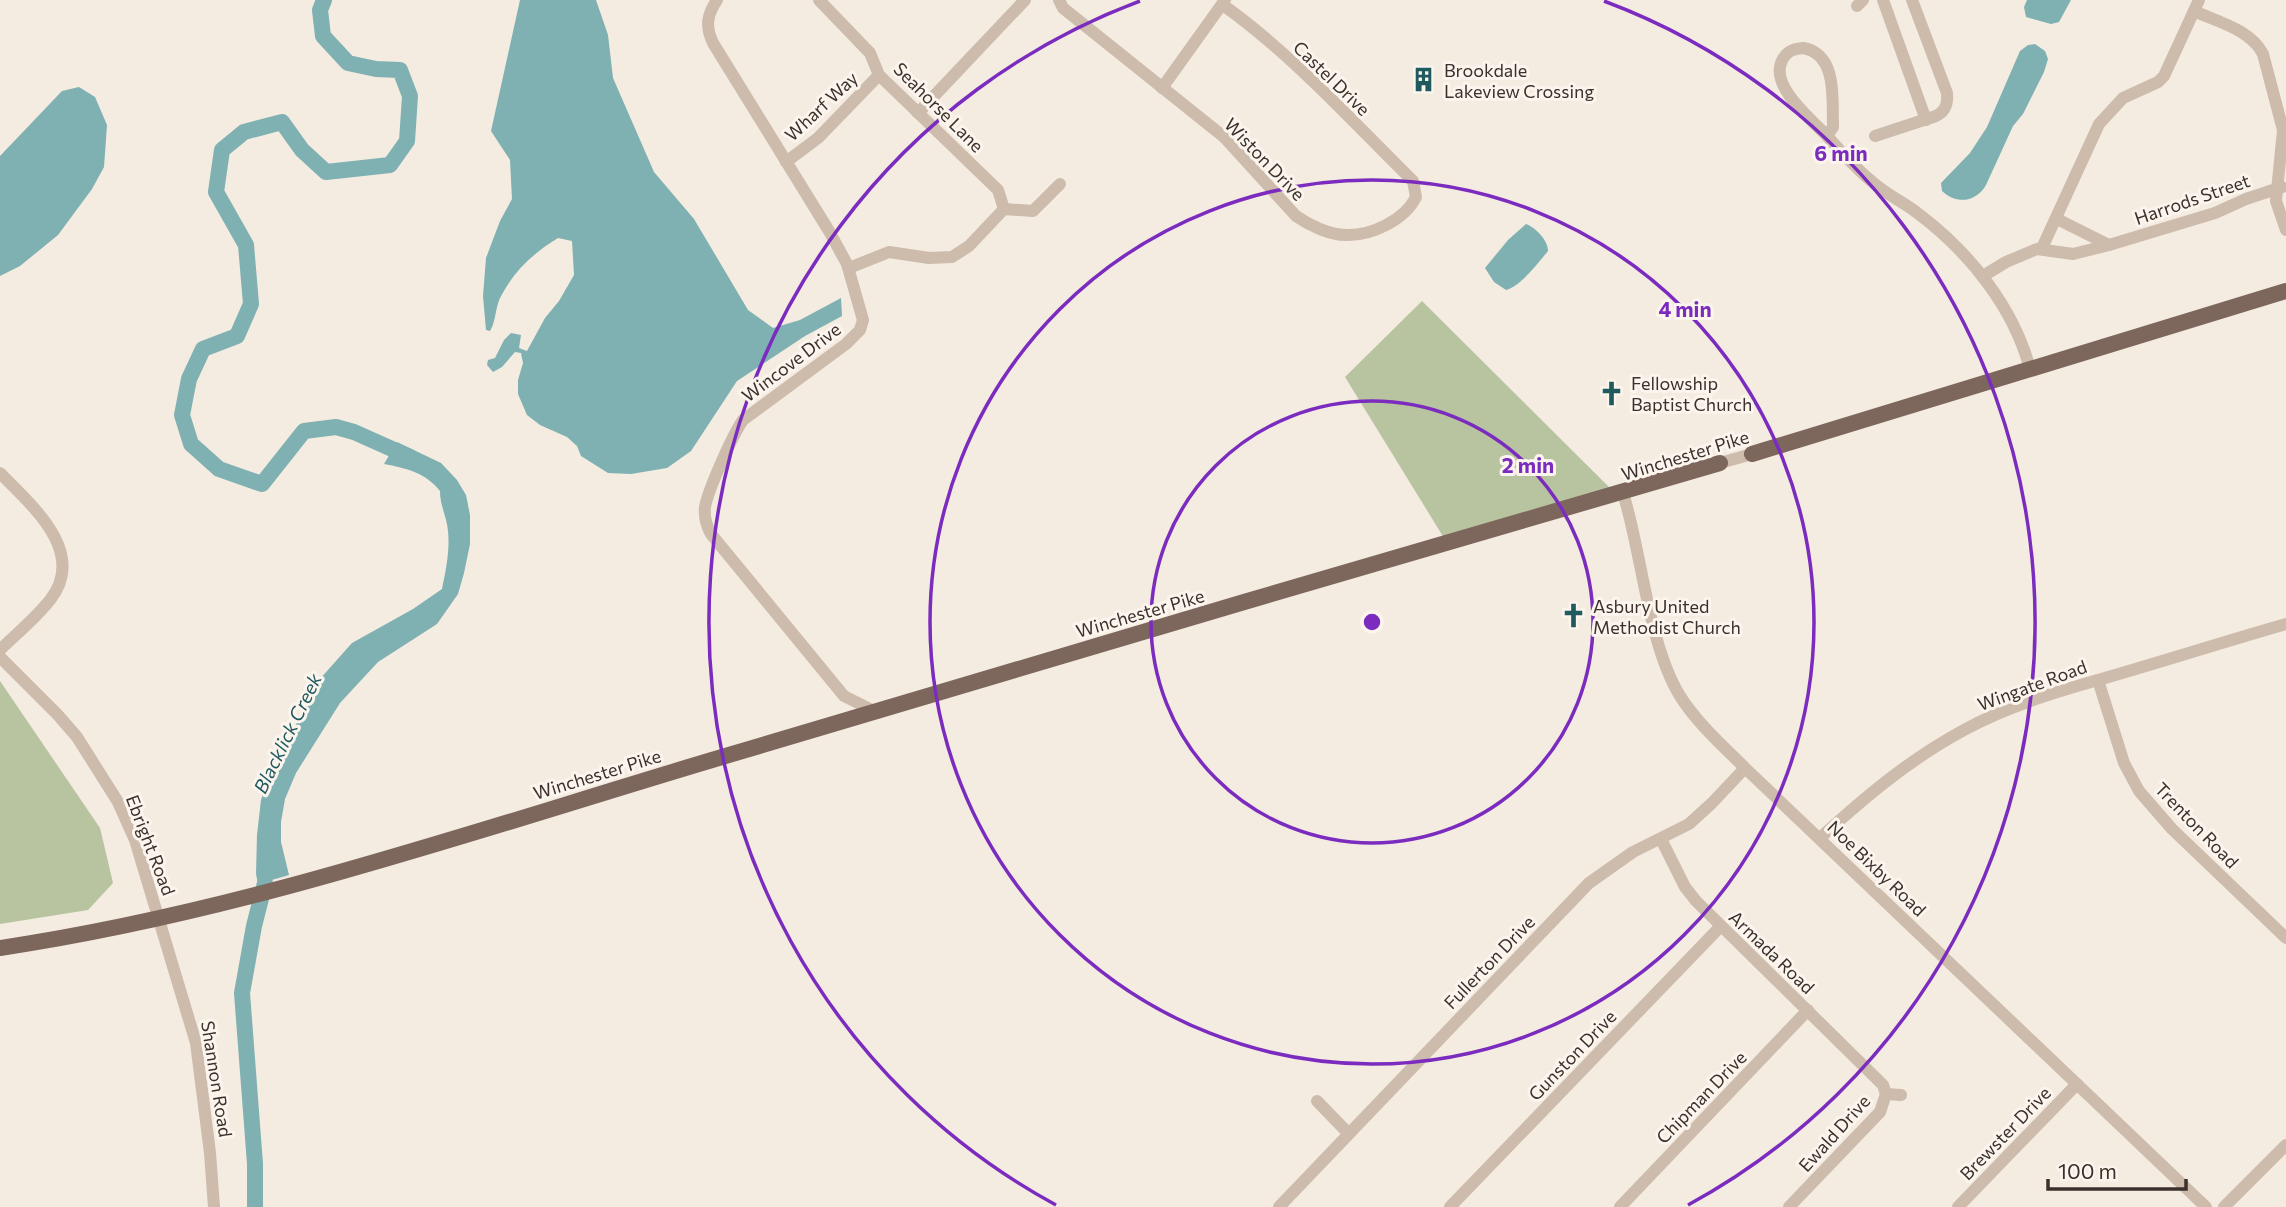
<svg xmlns="http://www.w3.org/2000/svg" width="2286" height="1207" font-family="Commissioner,sans-serif">
	<style>
		.green { fill: #b8c4a0 }
		.water { fill: #7fb0b2 }
		.lines { fill: none; stroke-linecap: round; stroke-linejoin: round }
		.river { stroke: #7fb0b2; stroke-width: 16 }
		.minor { stroke: #cdbbac; stroke-width: 12 }
		.major { stroke: #7d675c; stroke-width: 16 }
		.ring { fill: none; stroke: #7b2cbf; stroke-width: 3.5 }
		.labels { text-anchor: middle; dominant-baseline: central; stroke-width: 6; stroke-linejoin: round; paint-order: stroke }
		.poi-label { font-size: 18px; fill: #3b302b; stroke: #fbf5ee; text-anchor: start }
		.street-label { font-size: 18px; fill: #3b302b; stroke: #fbf5ee }
		.water-label { font-size: 19px; font-style: italic; fill: #1f5a5e; stroke: #fbf5ee }
		.centre { fill: #7b2cbf; stroke: #fbf5ee; stroke-width: 3.5 }
		.ring-label { font-size: 21px; text-anchor: middle; font-weight: bold; fill: #7b2cbf; stroke: #fbf5ee; stroke-width: 6; stroke-linejoin: round; paint-order: stroke }
	</style>
	<rect width="100%" height="100%" fill="#f4ebe1"/>
	<g class="green">
		<polygon points="1422,301 1611,489 1444,538 1345,377"/>
		<polygon points="0,681 100,828 113,883 88,910 0,924"/>
	</g>
	<g class="water">
		<path d="M520 0H596L608 35 613 78 654 172 694 219 748 310 773 328 800 320 841 298 842 316 805 336 737 381 691 451 667 468 631 474 608 473 581 456 577 446 567 437 540 425 527 415 518 394V380L523 363 521 353 515 352 502 367 493 372 487 365 488 360 495 358 504 340 511 333 521 335 519 348 527 351 545 318 559 301 574 275 572 241 558 238C533 253 513 272 500 298 495 309 496 321 490 331L486 330 483 296 486 258 500 221 512 199 510 160 491 131Z"/>
		<polygon points="2027,0 2071,0 2059,22 2051,24 2026,17 2024,7"/>
		<path d="M2035 44 2045 51 2048 59 2044 72 2023 114 2013 126 1986 185C1976 202 1957 205 1942 191L1941 183 1970 153 1987 127 2020 51 2028 45Z"/>
		<polygon points="79,87 95,97 107,125 104,167 92,189 58,235 20,266 0,276 0,156 62,91"/>
		<path d="M1526 224C1536 228 1548 240 1548 251 1538 263 1521 286 1506 290L1494 282 1485 268 1508 240Z"/>
		<path d="M397 442 441 463 457 480 466 495 470 515V544L464 573 458 594 437 624 378 662 340 703 296 773 285 799 281 822V842L289 875 258 884 256 874 257 835 261 800 268 779 319 680 352 643 413 609 442 589C446 570 450 550 448 531 447 517 440 506 440 491 426 473 406 468 384 464Z"/>
	</g>
	<g class="lines">
		<g class="river">
			<polyline points="324,0 320,10 323,36 348,63 376,69 400,70 410,96 407,141 390,165 326,172 302,150 282,122 244,132 222,150 216,192 246,245 251,304 237,336 203,349 189,379 182,415 191,444 219,469 262,484 304,431 336,427 354,432 410,457"/>
			<polyline points="255,1207 255,1164 242,993 254,926 265,883"/>
		</g>
		<g class="minor">
			<path d="M717 0C707 15 705 26 713 43L829 231 847 264 863 320 860 330 846 344 743 420C733 434 708 490 705 507 704 516 706 525 711 534L844 696 874 711"/>
			<polyline points="819,0 870,53 879,75 998,190 1004,209"/>
			<path d="M1059 0 1063 8 1224 137 1296 216C1309 225 1329 235 1346 235 1371 236 1405 220 1416 197L1413 181C1352 121 1293 55 1223 5"/>
			<polyline points="1883,0 1926,120"/>
			<polyline points="1857,6 1863,0"/>
			<path d="M2194 11C2218 22 2251 30 2263 54L2283 130 2276 201 2286 230"/>
			<path d="M1803 48C1838 54 1832 100 1833 127L1827 136C1811 119 1772 88 1781 63 1785 52 1792 49 1803 48Z"/>
			<polyline points="1162,88 1225,0"/>
			<polyline points="918,113 1025,0"/>
			<path d="M1827 136C1843 154 1860 173 1880 188 1893 198 1908 205 1920 215 1970 253 2014 308 2030 369"/>
			<path d="M1875 136 1936 116C1946 111 1948 103 1947 93L1912 0"/>
			<polyline points="786,162 818,138 879,75"/>
			<polyline points="1004,209 1033,211 1060,184"/>
			<polyline points="2057,219 2109,245 2215,213 2246,199 2282,187"/>
			<polyline points="2042,248 2099,124 2123,98 2158,82 2164,76 2199,0"/>
			<polyline points="849,268 889,252 929,258 952,257 969,246 1004,209"/>
			<polyline points="1983,276 2006,262 2037,249 2073,254 2109,245"/>
			<polyline points="1720,463 1752,454"/>
			<path d="M0 473C31 505 88 552 50 600 36 618 16 634 0 650"/>
			<path d="M1623 493C1642 553 1648 644 1680 696 1697 723 1722 745 1745 768L2206 1207"/>
			<polyline points="0,657 57,714 77,737 118,802 135,840 196,1043 210,1153 214,1207"/>
			<polyline points="2098,680 2124,763 2139,791 2172,829 2286,938"/>
			<path d="M1820 838C1865 797 1910 759 1964 730 2006 707 2052 693 2098 680 2161 662 2223 642 2286 624"/>
			<polyline points="1661,839 1685,887 1696,901 1883,1085 1886,1094 1880,1112 1789,1207"/>
			<polyline points="1886,1094 1901,1095"/>
			<polyline points="1317,1101 1349,1134"/>
			<polyline points="1279,1207 1589,883 1633,852 1689,824 1712,803 1745,768"/>
			<polyline points="1450,1207 1720,927"/>
			<polyline points="1620,1207 1808,1010"/>
			<polyline points="1958,1207 2077,1084"/>
			<polyline points="2224,1207 2286,1145"/>
		</g>
		<g class="major">
			<polyline points="1752,454 2286,291"/>
			<path d="M0 948C243 912 477 830 712 760 1047 659 1384 561 1720 463"/>
		</g>
	</g>
	<g class="ring">
		<circle cx="1372" cy="622" r="221"/>
		<circle cx="1372" cy="622" r="442"/>
		<path d="M1056 1205A663 663 0 0 1 1140 1M1604 1A663 663 0 0 1 1688 1205"/>
	</g>
	<defs>
		<symbol id="building-bare" viewBox="-9 -9 18 18"><path d="M-4-6H4V6H1V3H-1V6H-4ZM-2.5-4.3h1.7v1.8h-1.7ZM.8-4.3h1.7v1.8H.8ZM-2.5-1h1.7V.8h-1.7ZM.8-1h1.7V.8H.8Z" fill="#1f5a5e" stroke="#fbf5ee" stroke-width="2.5" paint-order="stroke"/></symbol>
		<symbol id="church-bare" viewBox="-9 -9 18 18"><path d="M-1.2-6h2.4v3.5h3.3v2.4h-3.3V6h-2.4V-.1h-3.3v-2.4h3.3Z" fill="#1f5a5e" stroke="#fbf5ee" stroke-width="2.5" paint-order="stroke"/></symbol>
	</defs>
	<g fill-rule="evenodd">
		<use href="#building-bare" x="1406" y="62" width="35" height="35"/>
		<use href="#church-bare" x="1594" y="376" width="35" height="35"/>
		<use href="#church-bare" x="1556" y="598" width="35" height="35"/>
	</g>
	<g class="labels">
		<g class="poi-label">
			<text x="1444" y="70">Brookdale<tspan x="1444" dy="21">Lakeview Crossing</tspan></text>
			<text x="1631" y="383">Fellowship<tspan x="1631" dy="21">Baptist Church</tspan></text>
			<text x="1593" y="606">Asbury United<tspan x="1593" dy="21">Methodist Church</tspan></text>
		</g>
		<g class="street-label">
			<text transform="translate(1332 78) rotate(44)">Castel Drive</text>
			<text transform="translate(821 106) rotate(-43)">Wharf Way</text>
			<text transform="translate(939 107) rotate(45)">Seahorse Lane</text>
			<text transform="translate(1265 159) rotate(46)">Wiston Drive</text>
			<text transform="translate(2192 199) rotate(-19)">Harrods Street</text>
			<text transform="translate(791 362) rotate(-37)">Wincove Drive</text>
			<text transform="translate(1685 455) rotate(-17)">Winchester Pike</text>
			<text transform="translate(1140 613) rotate(-16)">Winchester Pike</text>
			<text transform="translate(2032 685) rotate(-20)">Wingate Road</text>
			<text transform="translate(597 774) rotate(-17)">Winchester Pike</text>
			<text transform="translate(2197 825) rotate(46)">Trenton Road</text>
			<text transform="translate(151 845) rotate(69)">Ebright Road</text>
			<text transform="translate(1877 868) rotate(44)">Noe Bixby Road</text>
			<text transform="translate(1772 952) rotate(44)">Armada Road</text>
			<text transform="translate(1489 962) rotate(-46)">Fullerton Drive</text>
			<text transform="translate(1572 1055) rotate(-46)">Gunston Drive</text>
			<text transform="translate(217 1079) rotate(81)">Shannon Road</text>
			<text transform="translate(1701 1097) rotate(-46)">Chipman Drive</text>
			<text transform="translate(1834 1133) rotate(-48)">Ewald Drive</text>
			<text transform="translate(2005 1133) rotate(-46)">Brewster Drive</text>
		</g>
		<g class="water-label">
			<text transform="translate(287 733) rotate(-64)">Blacklick Creek</text>
		</g>
	</g>
	<circle cx="1372" cy="622" r="10" class="centre"/>
	<g class="ring-label">
		<text x="1841" y="161">6 min</text>
		<text x="1685" y="317">4 min</text>
		<text x="1528" y="473">2 min</text>
	</g>
	<path d="M2048 1179v10h138v-10" fill="none" stroke="#3b302b" stroke-width="3.5"/>
	<text x="2058" y="1179" font-size="21" fill="#3b302b" stroke="#fbf5ee" stroke-width="5" paint-order="stroke">100 m</text>
</svg>
